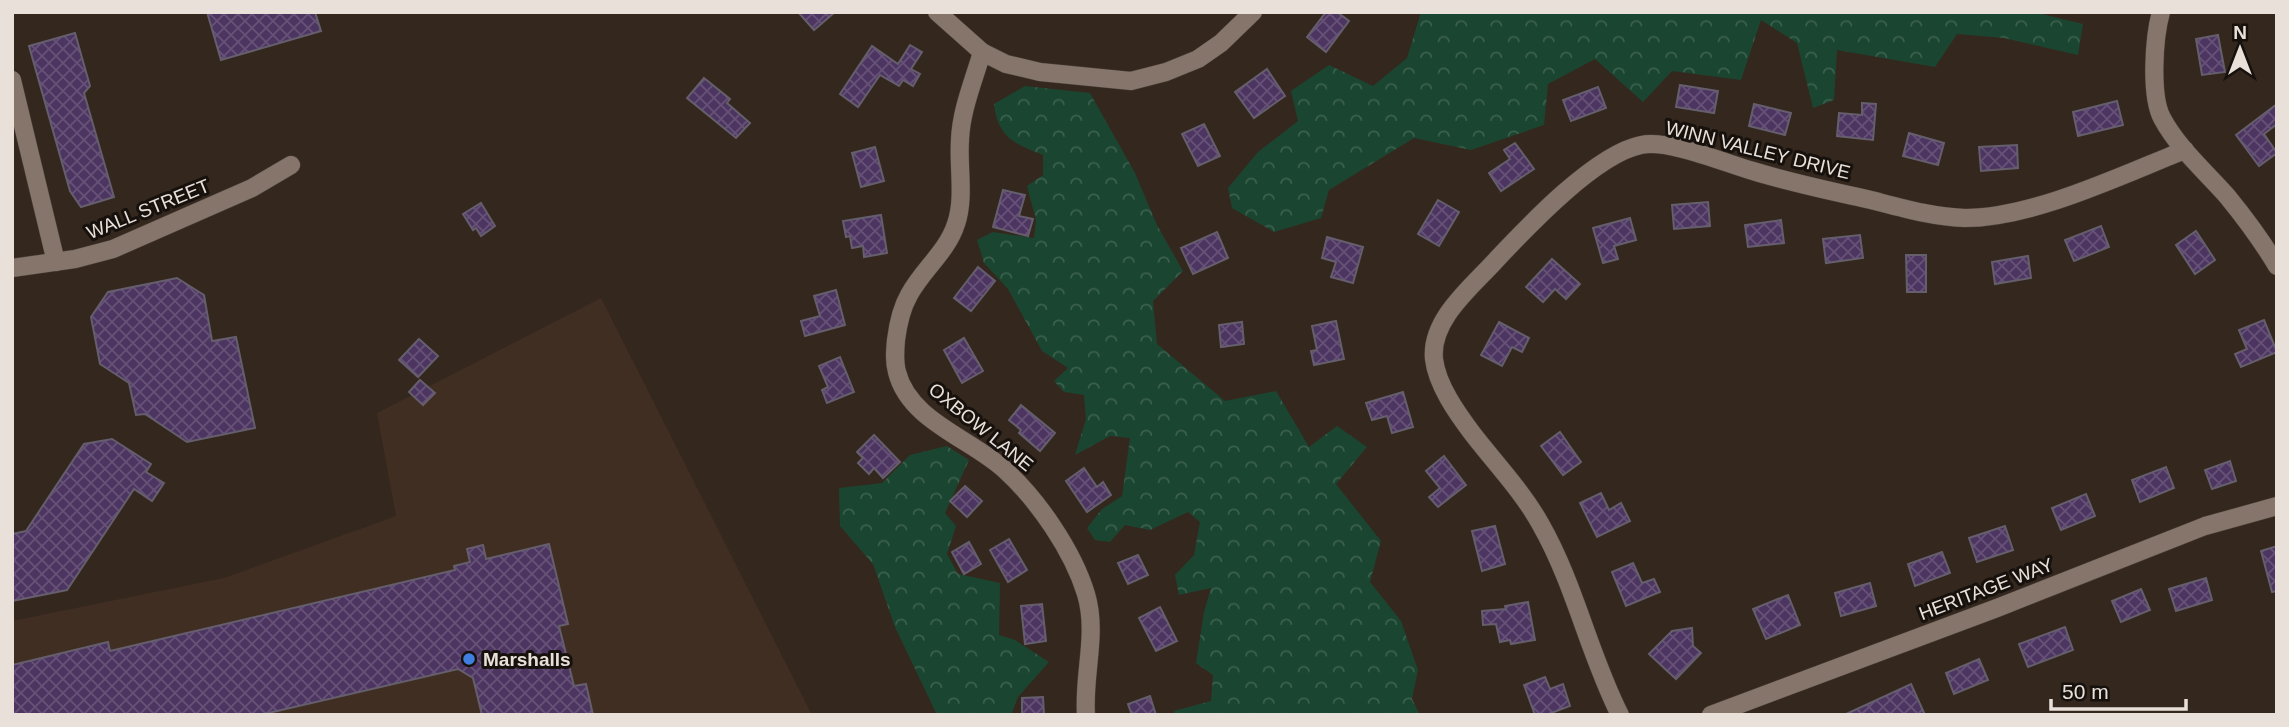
<svg xmlns="http://www.w3.org/2000/svg" width="2289" height="727" font-family="Helvetica,sans-serif">
	<style>
		.built { fill: #412e22 }
		.forest { fill: url(#forest-crowns) }
		.building { fill: url(#building-cross-hatch); stroke: #655e6c; stroke-width: 2 }
		.lines { fill: none; stroke-linecap: round; stroke-linejoin: round }
		.minor-casing { stroke: #4c423a; stroke-width: 19 }
		.minor { stroke: #85756b; stroke-width: 18 }
		.shop-dot { fill: #3f7fe0; stroke: #17110d; stroke-width: 2.5 }
		.labels { text-anchor: middle; dominant-baseline: central; stroke-width: 6; stroke-linejoin: round; paint-order: stroke }
		.street-label { font-size: 19px; fill: #e9e0da; stroke: #17110d }
		.poi-label { font-size: 19px; font-weight: bold; fill: #e9e0da; stroke: #17110d; text-anchor: start }
	</style>
	<defs>
		<pattern id="forest-crowns" width="20" height="18" patternUnits="userSpaceOnUse" patternTransform="scale(1.75)"><rect width="20" height="18" fill="#1a4531"/><path d="M2 6a3 3 0 1 1 6 0M12 15a3 3 0 1 1 6 0" fill="none" stroke="#3b604e"/></pattern>
		<pattern id="building-cross-hatch" width="8" height="8" patternUnits="userSpaceOnUse" patternTransform="scale(1.75)"><rect width="8" height="8" fill="#4d3561"/><path d="M0 0l8 8M0 8l8-8" fill="none" stroke="#675277"/></pattern>
	</defs>
	<rect width="100%" height="100%" fill="#34271e"/>
	<polygon class="built" points="601,298 812,715 12,715 12,621 224,578 396,516 377,413"/>
	<g class="forest">
		<polygon points="1421,12 2034,12 2083,24 2078,55 2004,38 1957,34 1935,67 1837,50 1834,100 1813,108 1797,43 1761,20 1741,80 1672,71 1643,102 1595,59 1548,84 1544,125 1471,150 1414,138 1329,190 1321,218 1274,232 1232,208 1228,188 1258,152 1298,121 1291,91 1329,65 1373,86 1407,58"/>
		<path d="M1025 86 1090 93 1135 173 1157 225 1183 271 1153 301 1157 344 1225 401 1276 391 1309 447 1337 426 1367 447 1336 484 1381 541 1370 582 1401 621 1418 670 1412 699 1420 715H1174V711L1211 701 1213 675 1196 663 1204 612 1211 588 1179 595 1175 575 1194 555 1200 522 1188 512 1150 530 1125 525 1110 542 1095 540 1087 528 1102 509 1122 496 1130 438 1110 436 1075 455 1086 419 1084 395 1064 392 1054 381 1068 368 1042 351 1008 289 984 263 977 240 993 232 1034 238 1036 220 1027 186 1043 175V155C1015 144 998 138 994 104Z"/>
		<polygon points="947,446 969,460 945,513 956,526 947,554 958,574 1000,583 999,635 1015,640 1049,662 1018,697 1011,715 937,715 895,627 873,564 840,526 839,488 882,483 910,455"/>
	</g>
	<g class="building">
		<polygon points="207,12 315,12 321,31 221,60"/>
		<polygon points="798,12 835,12 814,30"/>
		<polygon points="1326,12 1337,12 1349,21 1326,52 1307,37"/>
		<polygon points="75,33 90,86 84,93 114,197 81,207 70,191 29,46"/>
		<polygon points="2218,35 2225,72 2202,75 2196,39"/>
		<polygon points="910,45 922,52 911,69 920,74 913,86 903,80 899,86 880,75 858,107 840,94 872,46 898,64"/>
		<polygon points="1267,69 1285,96 1254,118 1235,92"/>
		<polygon points="704,78 730,99 727,103 750,123 736,138 687,98"/>
		<polygon points="1680,85 1718,91 1714,113 1676,107"/>
		<polygon points="1598,87 1606,108 1571,121 1563,100"/>
		<polygon points="2117,101 2123,125 2078,136 2073,112"/>
		<polygon points="1862,103 1876,104 1873,140 1837,136 1839,113 1862,115"/>
		<polygon points="1754,104 1791,113 1785,135 1749,126"/>
		<polygon points="2277,104 2277,124 2264,134 2277,153 2259,166 2236,135"/>
		<polygon points="1204,124 1220,156 1198,166 1182,134"/>
		<polygon points="1909,133 1944,143 1938,165 1903,156"/>
		<polygon points="1515,143 1534,169 1501,191 1489,173 1510,159 1504,150"/>
		<polygon points="2017,145 2018,168 1981,171 1979,147"/>
		<polygon points="875,147 884,181 861,187 852,153"/>
		<polygon points="1003,190 1025,195 1019,216 1033,219 1028,236 993,227"/>
		<polygon points="1438,200 1459,212 1439,246 1418,234"/>
		<polygon points="1708,202 1710,226 1674,229 1672,205"/>
		<polygon points="481,203 495,226 481,236 476,228 473,230 463,214"/>
		<polygon points="881,215 887,253 864,257 863,246 852,248 850,236 846,237 843,221"/>
		<polygon points="1630,218 1636,240 1614,246 1618,259 1603,263 1593,228"/>
		<polygon points="1781,220 1784,243 1748,247 1745,225"/>
		<polygon points="2101,226 2109,247 2074,261 2065,240"/>
		<polygon points="2196,231 2215,260 2195,274 2176,245"/>
		<polygon points="1217,232 1228,258 1193,274 1181,248"/>
		<polygon points="1860,235 1863,258 1826,263 1823,239"/>
		<polygon points="1327,237 1363,247 1353,283 1331,277 1336,262 1322,258"/>
		<polygon points="1906,255 1926,255 1926,292 1907,292"/>
		<polygon points="2028,256 2031,278 1995,284 1992,262"/>
		<polygon points="1552,259 1580,284 1566,299 1555,289 1543,302 1526,287"/>
		<polygon points="978,267 995,281 971,311 954,298"/>
		<polygon points="177,278 204,295 212,341 236,337 255,428 187,442 145,414 136,415 129,383 100,364 91,317 108,292"/>
		<polygon points="836,290 845,325 805,336 801,321 820,316 814,296"/>
		<polygon points="2264,320 2277,352 2241,367 2235,354 2247,349 2239,330"/>
		<polygon points="1336,321 1344,359 1314,365 1311,351 1317,350 1312,326"/>
		<polygon points="1242,322 1244,344 1221,347 1219,325"/>
		<polygon points="1499,322 1529,338 1522,352 1512,347 1502,366 1481,355"/>
		<polygon points="964,338 983,371 962,383 944,350"/>
		<polygon points="419,339 438,356 418,377 399,360"/>
		<polygon points="840,357 854,392 827,403 822,390 828,387 819,366"/>
		<polygon points="420,380 435,393 423,405 409,392"/>
		<polygon points="1403,392 1413,427 1392,433 1387,416 1372,420 1366,403"/>
		<polygon points="1021,405 1055,433 1040,451 1019,433 1021,430 1009,420"/>
		<polygon points="1560,432 1581,462 1563,475 1541,446"/>
		<polygon points="874,435 900,462 883,478 874,468 869,474 858,463 863,458 857,452"/>
		<polygon points="112,439 151,464 146,472 164,483 152,501 134,489 67,590 12,601 12,534 26,531 84,444"/>
		<polygon points="1444,456 1466,485 1438,507 1429,497 1440,488 1426,471"/>
		<polygon points="2230,461 2236,481 2212,489 2205,470"/>
		<polygon points="2166,467 2174,488 2140,502 2132,480"/>
		<polygon points="1084,468 1097,487 1103,482 1111,495 1087,512 1066,481"/>
		<polygon points="965,486 982,501 967,517 950,501"/>
		<polygon points="1601,493 1609,510 1621,503 1630,521 1597,537 1580,503"/>
		<polygon points="2086,494 2095,516 2061,530 2052,508"/>
		<polygon points="1495,526 1505,564 1482,571 1472,531"/>
		<polygon points="2005,526 2013,550 1977,562 1969,538"/>
		<polygon points="1009,539 1027,570 1008,582 990,550"/>
		<polygon points="969,542 981,564 964,574 952,552"/>
		<polygon points="549,544 568,624 559,626 574,686 586,684 593,715 482,715 473,678 458,669 260,715 12,715 12,665 108,642 110,651 455,570 454,566 470,562 467,549 483,545 486,559"/>
		<polygon points="2277,546 2277,591 2272,592 2261,551"/>
		<polygon points="1942,552 1950,573 1915,586 1908,564"/>
		<polygon points="1138,555 1148,575 1128,584 1118,563"/>
		<polygon points="1633,563 1642,583 1654,579 1660,592 1626,606 1612,572"/>
		<polygon points="2206,578 2212,600 2176,611 2169,589"/>
		<polygon points="1870,583 1876,606 1841,616 1835,593"/>
		<polygon points="2141,589 2150,610 2121,622 2112,601"/>
		<polygon points="1788,595 1800,625 1766,639 1753,609"/>
		<polygon points="1528,602 1535,640 1511,644 1510,640 1500,642 1496,624 1483,625 1482,611 1506,609 1505,606"/>
		<polygon points="1042,604 1046,641 1025,644 1021,606"/>
		<polygon points="1160,607 1177,641 1156,651 1139,618"/>
		<polygon points="2065,627 2073,650 2028,667 2019,644"/>
		<polygon points="1692,628 1693,646 1701,653 1676,679 1649,654 1672,631"/>
		<polygon points="1979,659 1988,680 1954,694 1946,673"/>
		<polygon points="1545,677 1550,689 1563,684 1570,706 1546,715 1535,715 1524,685"/>
		<polygon points="1911,684 1925,715 1844,715"/>
		<polygon points="1150,696 1156,715 1132,715 1128,704"/>
		<polygon points="1043,697 1044,715 1022,715 1022,698"/>
	</g>
	<g class="lines">
		<defs>
			<g id="minor">
				<polyline points="937,12 982,52 1006,64 1040,72 1131,81 1166,72 1198,59 1221,43 1253,12"/>
				<path d="M2161 12C2154 37 2150 95 2162 118 2178 148 2205 171 2227 196 2245 218 2262 241 2277 266"/>
				<path d="M982 52C974 80 961 110 960 140 958 167 965 198 956 224 947 252 923 269 909 295 901 309 898 324 896 340 895 351 894 361 897 372 909 421 972 439 1005 470 1038 500 1073 551 1086 594 1098 634 1083 674 1086 715"/>
				<polyline points="12,80 56,262"/>
				<polyline points="12,268 75,259 113,249 252,188 291,165"/>
				<path d="M1620 715C1589 654 1575 585 1541 525 1523 492 1495 463 1472 433 1457 413 1437 385 1434 359 1430 319 1473 286 1497 259 1529 225 1596 154 1641 145 1668 139 1725 163 1753 171 1792 183 1831 191 1871 200 1902 208 1933 217 1965 218 2033 218 2122 175 2185 150"/>
				<polyline points="1711,715 1997,608 2205,526 2277,506"/>
			</g>
		</defs>
		<use href="#minor" class="minor-casing"/>
		<use href="#minor" class="minor"/>
	</g>
	<circle class="shop-dot" cx="469" cy="659" r="7"/>
	<g class="labels">
		<g class="street-label">
			<text transform="translate(1758 150) rotate(14)">WINN VALLEY DRIVE</text>
			<text transform="translate(148 209) rotate(-22)">WALL STREET</text>
			<text transform="translate(981 427) rotate(39)">OXBOW LANE</text>
			<text transform="translate(1986 589) rotate(-21)">HERITAGE WAY</text>
		</g>
		<g class="poi-label">
			<text x="483" y="659">Marshalls</text>
		</g>
	</g>
	<rect width="2289" height="727" fill="none" stroke="#e9e0da" stroke-width="28"/>
	<g transform="translate(2240 49)" stroke="#17110d" stroke-width="5" paint-order="stroke">
	<path d="M0-5L12 26L0 18L-12 26Z" fill="#e9e0da"/>
	<text y="-10" font-size="19" font-weight="bold" text-anchor="middle" fill="#e9e0da">N</text>
	</g>
	<path d="M2051 699v10h135v-10" fill="none" stroke="#e9e0da" stroke-width="3.5"/>
	<text x="2062" y="699" font-size="21" fill="#e9e0da" stroke="#17110d" stroke-width="5" paint-order="stroke">50 m</text>
</svg>
